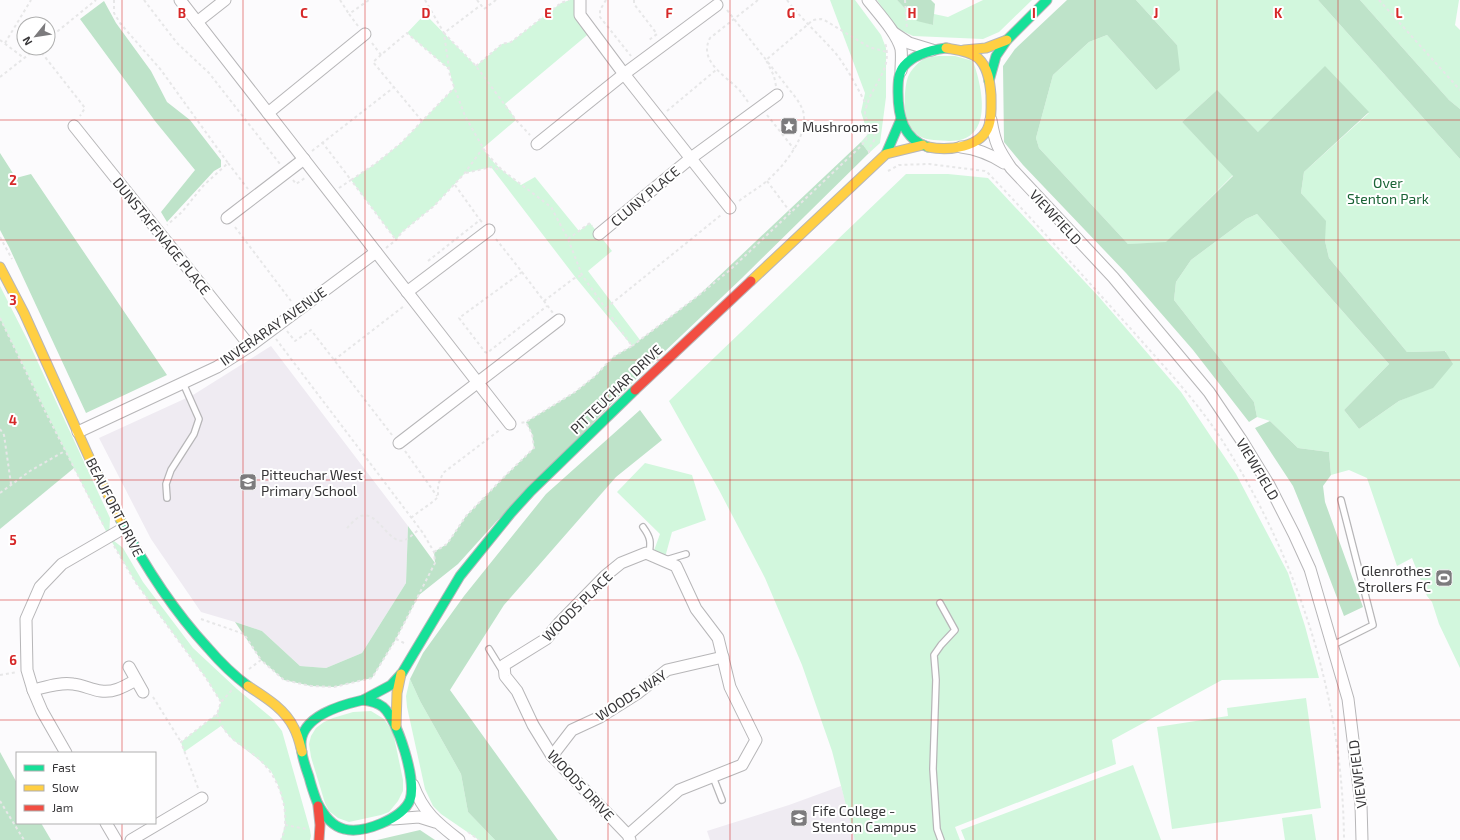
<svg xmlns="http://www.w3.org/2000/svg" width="1460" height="840" font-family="'Exo 2',sans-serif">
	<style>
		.built { fill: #efebf2 }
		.green { fill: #d2f7dd }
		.forest { fill: #bee3c9 }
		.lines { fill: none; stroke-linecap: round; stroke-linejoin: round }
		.lane-casing { stroke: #b7b6b8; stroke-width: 8 }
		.street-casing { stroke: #b7b6b8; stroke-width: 13 }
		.fast-casing { stroke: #b7b6b8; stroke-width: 11 }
		.slow-casing { stroke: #b7b6b8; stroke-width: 11 }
		.jam-casing { stroke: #b7b6b8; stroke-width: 11 }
		.path { stroke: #e7e7e8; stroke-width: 2; stroke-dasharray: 3 3; stroke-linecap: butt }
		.lane { stroke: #fffeff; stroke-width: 5.5 }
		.street { stroke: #fffeff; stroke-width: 11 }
		.fast { stroke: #16e098; stroke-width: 9 }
		.slow { stroke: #ffcf43; stroke-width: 9 }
		.jam { stroke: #f24e42; stroke-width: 9 }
		.grid { fill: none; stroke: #d62828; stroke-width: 1; stroke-opacity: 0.55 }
		.labels { text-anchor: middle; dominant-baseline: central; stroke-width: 4; stroke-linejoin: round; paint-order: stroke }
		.poi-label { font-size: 14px; fill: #373638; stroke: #fff; text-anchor: start }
		.park-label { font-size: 14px; fill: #1a6336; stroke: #fff }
		.street-label { font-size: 14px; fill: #373638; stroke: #fff }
		.grid-label { font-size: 13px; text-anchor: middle; font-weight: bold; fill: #d62828; stroke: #fff; stroke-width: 4; stroke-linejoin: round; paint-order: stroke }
	</style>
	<rect width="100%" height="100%" fill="#fcfbfd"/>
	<g class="built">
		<polygon points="271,346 408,526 406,583 362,653 326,668 300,666 262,631 235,622 201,612 151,539 99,438 193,395"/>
		<polygon points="841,786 857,840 710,840 707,831 789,805"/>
	</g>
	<g class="green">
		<path d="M570 0H580L592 31 505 104 516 120 483 148C492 164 507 174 521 185L535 177 579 231 590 223 612 251 588 271 640 340 632 346 576 278 491 167 465 173 434 206 402 232 396 240 351 180 375 164 401 143 454 88 449 69 407 33 425 14 476 66 502 44 511 42 561 3Z"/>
		<polygon points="830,0 855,0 881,35 886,48 886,97 880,143 869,153 861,142 868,134 861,112 865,93"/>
		<polygon points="877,0 897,0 917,20 933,25 934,14 948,17 983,0 1032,0 999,32 983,39 913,36 896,28"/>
		<polygon points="1136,0 1318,0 1460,159 1460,668 1439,624 1432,602 1427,596 1412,558 1397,566 1367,478 1349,470 1331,475 1329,452 1298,448 1270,421 1257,417 1254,402 1174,300 1176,282 1191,260 1246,219 1257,214 1389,364 1344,410 1359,429 1399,401 1433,387 1446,351 1407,352 1329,258 1325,241 1325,221 1301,193 1304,172 1369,113 1258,132 1216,91 1182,122 1233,175 1166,243 1128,244 1039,148 1036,138 1053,75 1089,42 1107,35 1156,90 1177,45"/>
		<polygon points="1360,0 1459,0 1455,25 1460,30 1460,109 1449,100"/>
		<path d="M955 56 973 61C983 89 994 142 949 141 940 140 927 141 919 136 916 134 910 128 909 125 903 114 904 88 908 77 910 71 918 62 924 59 933 55 945 56 955 56Z"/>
		<polygon points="906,174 948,174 988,178 1099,297 1181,392 1236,474 1288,573 1305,626 1319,678 1222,680 1112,740 1116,764 955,827 960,840 855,840 832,751 802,665 765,578 719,490 669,401"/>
		<polygon points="0,286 28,341 110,518 109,537 123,548 143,582 193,648 237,689 273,719 282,731 310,830 311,836 310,840 281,840 285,825 284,805 278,785 271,771 258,759 232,739 221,726 184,752 181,742 217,714 221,702 206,678 136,583 109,537 45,411 0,318"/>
		<polygon points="645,463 692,475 706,520 672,532 664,561 652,556 660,534 617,492"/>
		<polygon points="410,679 420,701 461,774 468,812 495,840 479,840 441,814 433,806 425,789 407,707 406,696"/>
		<polygon points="1306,698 1321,808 1172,829 1157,727 1228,716 1227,708"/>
		<polygon points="371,711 384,719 393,732 403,780 403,791 398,801 389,812 381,815 349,822 338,818 329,811 325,803 311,757 309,744 311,736 316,728 324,722 333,718 353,712"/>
		<polygon points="1133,765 1161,840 965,840 961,830"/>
		<polygon points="1312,814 1316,840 1285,840 1282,818"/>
	</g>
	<g class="forest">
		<polygon points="897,0 931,0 935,4 933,25 917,21"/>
		<polygon points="1067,0 1136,0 1177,45 1180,70 1156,90 1107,35 1089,42 1053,75 1036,138 1039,148 1128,244 1166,242 1233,176 1182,122 1217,90 1258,132 1325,66 1369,112 1304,172 1301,193 1326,221 1325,241 1329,258 1407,352 1445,351 1453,364 1433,388 1399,401 1359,429 1344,410 1389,364 1257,214 1246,219 1191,260 1176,282 1174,300 1254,402 1257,417 1249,422 1193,350 1126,273 1023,165 1004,142 1003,66 1015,49"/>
		<polygon points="1318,0 1360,0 1449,100 1460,109 1460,159"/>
		<polygon points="104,1 116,23 151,71 167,102 190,120 221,160 221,167 214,171 167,222 161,212 195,170 155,121 80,19"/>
		<polygon points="861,142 869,153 742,278 641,374 495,523 458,564 419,595 396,639 372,678 334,687 311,686 284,680 261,660 235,622 262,631 300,666 326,668 362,653 406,583 408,526 435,563 434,552 447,544 466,516 505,476 534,448 532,434 526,422 575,392 595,376 613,357 632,346 699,295"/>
		<polygon points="0,153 16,178 31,174 167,375 86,413 9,247 0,230"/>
		<polygon points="0,318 74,468 0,529"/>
		<polygon points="640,410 662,440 616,477 504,605 450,690 558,840 495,840 468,812 461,774 420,701 410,679 423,653 464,596 546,494"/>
		<polygon points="1270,421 1298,448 1329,452 1331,475 1323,486 1325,502 1363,607 1344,616 1315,540 1293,486 1255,428"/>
		<polygon points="0,752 17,783 17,823 41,823 51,840 0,840"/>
		<polygon points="420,830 435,840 377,840"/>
	</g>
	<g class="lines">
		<defs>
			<g id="lane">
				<polyline points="167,498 166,484 171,470 194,434 199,419 183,383"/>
				<path d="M643 527C651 538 651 542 649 554"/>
				<polyline points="666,560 686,554"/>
				<polyline points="940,603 955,630 941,645 934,655 936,680 933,769 937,829 941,840"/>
				<polyline points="1333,645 1373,625 1341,500"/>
				<polyline points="489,649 502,670"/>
				<polyline points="713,777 722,800"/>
			</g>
			<g id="street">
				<polyline points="180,0 510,424"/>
				<polyline points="580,0 580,15 624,74 730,208"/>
				<path d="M868 0C878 13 897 33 901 49 902 56 901 64 901 71"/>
				<polyline points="197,22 225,0"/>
				<polyline points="894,33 909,43 932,50"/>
				<polyline points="268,113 365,34"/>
				<path d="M991 120C995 143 998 149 1011 168L1113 277 1209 392 1242 441 1269 485 1294 534 1310 569 1348 699 1361 805 1362 840"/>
				<polyline points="74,126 250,346"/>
				<polyline points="537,144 624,74 717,5"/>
				<path d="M961 147C978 149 990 154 1004 163"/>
				<polyline points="227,218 304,159"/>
				<polyline points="599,234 691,158 777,95"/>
				<polyline points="407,292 489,230"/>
				<polyline points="78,432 217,367 250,346 376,252"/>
				<polyline points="399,443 559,320"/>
				<polyline points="129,667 143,692"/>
				<path d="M33 690C46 687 60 682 73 684 83 685 92 690 101 691 114 693 125 686 136 680"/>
				<polyline points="66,753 42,711 33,690 27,670 26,619 40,587 62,564 124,528"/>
				<polyline points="552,756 572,730 600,717 638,693 667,670 723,657"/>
				<path d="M413 785C423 812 437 823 459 840"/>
				<polyline points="393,819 419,817 435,822"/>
				<polyline points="106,823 116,840"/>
				<polyline points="628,835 679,790 742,765 756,740 730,687 718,638 696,609 676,566 646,553 621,563 605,576 560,622 546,639 504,665 505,676 517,691 533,725 552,756 628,835 630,840"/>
				<polyline points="131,840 202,798"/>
			</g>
			<g id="fast">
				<polyline points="989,81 996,56 1007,40 1047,0"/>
				<path d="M928 147C903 139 898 116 898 92 898 83 898 73 904 66 914 54 931 50 946 48"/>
				<polyline points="886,154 901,119"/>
				<path d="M120 519C144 565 172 609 208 648 220 662 233 675 248 686"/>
				<polyline points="363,700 391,685 402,673 460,576 511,513 531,491 635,390"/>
				<path d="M363 700C370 701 377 702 383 707 398 720 417 781 410 800 402 819 363 834 344 829 331 826 323 814 317 802 314 794 311 785 309 777 305 766 301 755 301 744 301 716 341 705 363 700Z"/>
			</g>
			<g id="slow">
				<polyline points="964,50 986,48 1007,40"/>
				<path d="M928 147C948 151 982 148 989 125 992 116 991 104 991 95 990 82 988 67 978 58 969 51 957 50 946 48"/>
				<polyline points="0,267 24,313 88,455 120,519"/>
				<polyline points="751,281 886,154 923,145"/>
				<path d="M248 686C265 697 285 709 294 728 298 735 300 744 302 752"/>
				<polyline points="396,726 397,693 401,674"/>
			</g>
			<g id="jam">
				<polyline points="635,390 751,281"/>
				<polyline points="318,806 320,825 319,840"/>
			</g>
		</defs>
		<use href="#lane" class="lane-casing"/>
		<use href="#street" class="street-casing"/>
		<use href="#fast" class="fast-casing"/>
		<use href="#slow" class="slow-casing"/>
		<use href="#jam" class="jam-casing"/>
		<g class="path">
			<polyline points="114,0 114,13 120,23 161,70 228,163 203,186 182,212 167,225"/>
			<polyline points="144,0 177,43 209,73 280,164"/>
			<polyline points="340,0 349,14"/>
			<polyline points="425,0 444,33 450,76 465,116 486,153 502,170 551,207 568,239 582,275 632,346 613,357 595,376 575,392 526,422 520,423"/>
			<polyline points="477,0 481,5"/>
			<polyline points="496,0 484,9 481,5 444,33 476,66 516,120 530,135"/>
			<polyline points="606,0 600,10 600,17 631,56"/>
			<polyline points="634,0 634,4 657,34 649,40"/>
			<path d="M787 0C802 20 821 36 837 55 849 71 858 89 867 106"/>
			<polyline points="905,0 907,29"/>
			<polyline points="1379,0 1460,90"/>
			<path d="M727 10 796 98C800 104 804 110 804 117 806 141 778 174 759 187 752 192 745 196 739 201"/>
			<polyline points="358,26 349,14 369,0"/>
			<polyline points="48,39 96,0"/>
			<polyline points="0,40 24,58"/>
			<polyline points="5,43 31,0"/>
			<polyline points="372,43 381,55 407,33 449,69"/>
			<polyline points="38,48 85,108 80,116"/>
			<polyline points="381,55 373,62 422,121"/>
			<polyline points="476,66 502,44 511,42 561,3 569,0"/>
			<polyline points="0,77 37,48"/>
			<polyline points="776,86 774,76 766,60 813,20 821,19 826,21 869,47 887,52"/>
			<path d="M748 102C744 96 740 90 734 85 721 73 699 59 710 38L758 0"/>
			<polyline points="667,111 716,70"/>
			<polyline points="767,115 794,149"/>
			<polyline points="322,142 351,180 375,164 401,143 454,88"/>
			<polyline points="312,151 393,88"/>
			<path d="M869 153V150C870 146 873 144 874 140 877 129 864 122 865 111 866 107 868 103 869 99 878 78 892 67 885 42"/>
			<polyline points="228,163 248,189"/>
			<path d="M888 171 899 165 929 164 985 171 988 173C1037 224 1084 277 1131 329 1160 362 1191 395 1216 431 1296 552 1343 695 1344 840"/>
			<polyline points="466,173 491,167 501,170"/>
			<polyline points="293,180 296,184 305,178"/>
			<polyline points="767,181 791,213"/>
			<polyline points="455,185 480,220"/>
			<polyline points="339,188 351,180 396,240"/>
			<polyline points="235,227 291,301"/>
			<polyline points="0,237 12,259"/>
			<polyline points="496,239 522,272 459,318 485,352 487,353 547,306"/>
			<polyline points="568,239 590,223 592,226"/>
			<polyline points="386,248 396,240 402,232 434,206 464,174 483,148"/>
			<polyline points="428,261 480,220 482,222"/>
			<polyline points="522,272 553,313"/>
			<polyline points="544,301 573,279 582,275"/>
			<polyline points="606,308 721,215"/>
			<polyline points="0,318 45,411 104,526"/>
			<polyline points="287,331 295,341 311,330 392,435"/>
			<polyline points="632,346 699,295 730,270 860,147 866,140 870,125"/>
			<polyline points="334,360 404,306"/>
			<polyline points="0,429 4,435 11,484"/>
			<polyline points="405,451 437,496"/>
			<polyline points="0,493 30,471 65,451"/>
			<path d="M411 518C420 510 430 505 438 497V485L443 473 501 429"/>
			<path d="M347 528C351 524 356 518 361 516 378 510 389 546 405 540 410 538 415 532 420 529"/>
			<polyline points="114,546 136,583 206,678 221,702"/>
			<polyline points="434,552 447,544 466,516 505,476 534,448 532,434 526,422"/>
			<polyline points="201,619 244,634 261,660"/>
			<polyline points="396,639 404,643"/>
			<polyline points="249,669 261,660 284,680 311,686 334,687 372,678 396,639 435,563 434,552 423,533 276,339"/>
			<polyline points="0,675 17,672"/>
			<polyline points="153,697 181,742"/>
			<path d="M217 714C226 740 239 742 258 758 276 774 287 800 285 825 285 830 283 835 281 840"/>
			<polyline points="198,788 181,742 217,714 221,702 232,690"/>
			<polyline points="0,801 24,840"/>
			<polyline points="285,825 307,829"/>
			<polyline points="468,832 479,840"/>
		</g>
		<use href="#lane" class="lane"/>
		<use href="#street" class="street"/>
		<use href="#fast" class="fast"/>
		<use href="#slow" class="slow"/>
		<use href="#jam" class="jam"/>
	</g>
	<path class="grid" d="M122 0V753M243 0V840M365 0V840M487 0V840M608 0V840M730 0V840M852 0V840M973 0V840M1095 0V840M1217 0V840M1338 0V840M0 120H1460M0 240H1460M0 360H1460M0 480H1460M0 600H1460M0 720H1460M122 823V840"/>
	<defs>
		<symbol id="sight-square" viewBox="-11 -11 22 22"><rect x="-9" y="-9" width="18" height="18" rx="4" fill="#7c7b7d" stroke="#fff"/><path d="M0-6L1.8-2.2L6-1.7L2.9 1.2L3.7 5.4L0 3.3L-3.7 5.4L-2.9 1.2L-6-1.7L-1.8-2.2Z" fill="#fff"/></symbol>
		<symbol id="school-square" viewBox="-11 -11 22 22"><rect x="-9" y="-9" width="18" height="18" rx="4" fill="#7c7b7d" stroke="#fff"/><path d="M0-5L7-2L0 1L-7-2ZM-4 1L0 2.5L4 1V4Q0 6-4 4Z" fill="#fff"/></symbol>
		<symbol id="stadium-square" viewBox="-11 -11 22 22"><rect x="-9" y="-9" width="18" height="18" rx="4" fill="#7c7b7d" stroke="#fff"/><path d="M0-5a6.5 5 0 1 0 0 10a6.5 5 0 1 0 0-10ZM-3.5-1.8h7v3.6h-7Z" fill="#fff"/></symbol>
		<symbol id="university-square" viewBox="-11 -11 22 22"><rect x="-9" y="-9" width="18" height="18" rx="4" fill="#7c7b7d" stroke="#fff"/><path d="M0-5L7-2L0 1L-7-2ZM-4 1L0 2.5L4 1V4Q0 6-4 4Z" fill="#fff"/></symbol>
	</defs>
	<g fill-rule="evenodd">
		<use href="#sight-square" x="779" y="116" width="20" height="20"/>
		<use href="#school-square" x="238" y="472" width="20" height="20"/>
		<use href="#stadium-square" x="1434" y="568" width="20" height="20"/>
		<use href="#university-square" x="789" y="808" width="20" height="20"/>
	</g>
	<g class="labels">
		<g class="poi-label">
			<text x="802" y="126">Mushrooms</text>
			<text x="261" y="474">Pitteuchar West<tspan x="261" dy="16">Primary School</tspan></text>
			<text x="1431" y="570" text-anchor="end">Glenrothes<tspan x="1431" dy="16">Strollers FC</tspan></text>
			<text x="812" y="810">Fife College -<tspan x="812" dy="16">Stenton Campus</tspan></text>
		</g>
		<g class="park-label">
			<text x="1388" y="182">Over<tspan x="1388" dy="16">Stenton Park</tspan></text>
		</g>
		<g class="street-label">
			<text transform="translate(645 196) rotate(-40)">CLUNY PLACE</text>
			<text transform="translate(1056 217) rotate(47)">VIEWFIELD</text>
			<text transform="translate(162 236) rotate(51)">DUNSTAFFNAGE PLACE</text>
			<text transform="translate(273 326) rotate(-35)">INVERARAY AVENUE</text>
			<text transform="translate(616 389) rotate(-44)">PITTEUCHAR DRIVE</text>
			<text transform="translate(1258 469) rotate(59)">VIEWFIELD</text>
			<text transform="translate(115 507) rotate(63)">BEAUFORT DRIVE</text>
			<text transform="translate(577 606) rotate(-45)">WOODS PLACE</text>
			<text transform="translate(631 695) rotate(-33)">WOODS WAY</text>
			<text transform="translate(1357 774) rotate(-97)">VIEWFIELD</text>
			<text transform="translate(581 785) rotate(47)">WOODS DRIVE</text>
		</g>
	</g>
	<g class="grid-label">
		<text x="182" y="18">B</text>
		<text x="304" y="18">C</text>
		<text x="426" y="18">D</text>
		<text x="548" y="18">E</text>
		<text x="669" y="18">F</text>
		<text x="791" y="18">G</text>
		<text x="912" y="18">H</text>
		<text x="1034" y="18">I</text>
		<text x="1156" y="18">J</text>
		<text x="1278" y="18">K</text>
		<text x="1399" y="18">L</text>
		<text x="13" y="185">2</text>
		<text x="13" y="305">3</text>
		<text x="13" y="425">4</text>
		<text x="13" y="545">5</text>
		<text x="13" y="665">6</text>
	</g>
	<rect x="16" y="752" width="140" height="72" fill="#ffffff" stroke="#afafaf"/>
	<rect x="24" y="765" width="20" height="6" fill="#16e098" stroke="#afafaf"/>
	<text x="52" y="772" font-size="12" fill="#373638">Fast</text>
	<rect x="24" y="785" width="20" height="6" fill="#ffcf43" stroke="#afafaf"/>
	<text x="52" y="792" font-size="12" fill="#373638">Slow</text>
	<rect x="24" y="805" width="20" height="6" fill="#f24e42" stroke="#afafaf"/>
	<text x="52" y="812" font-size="12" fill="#373638">Jam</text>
	<g transform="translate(36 36) rotate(240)"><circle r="19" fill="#ffffff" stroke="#afafaf"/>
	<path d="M0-3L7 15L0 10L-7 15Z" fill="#7c7b7d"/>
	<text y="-6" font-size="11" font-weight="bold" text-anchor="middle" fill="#373638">N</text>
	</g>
</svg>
